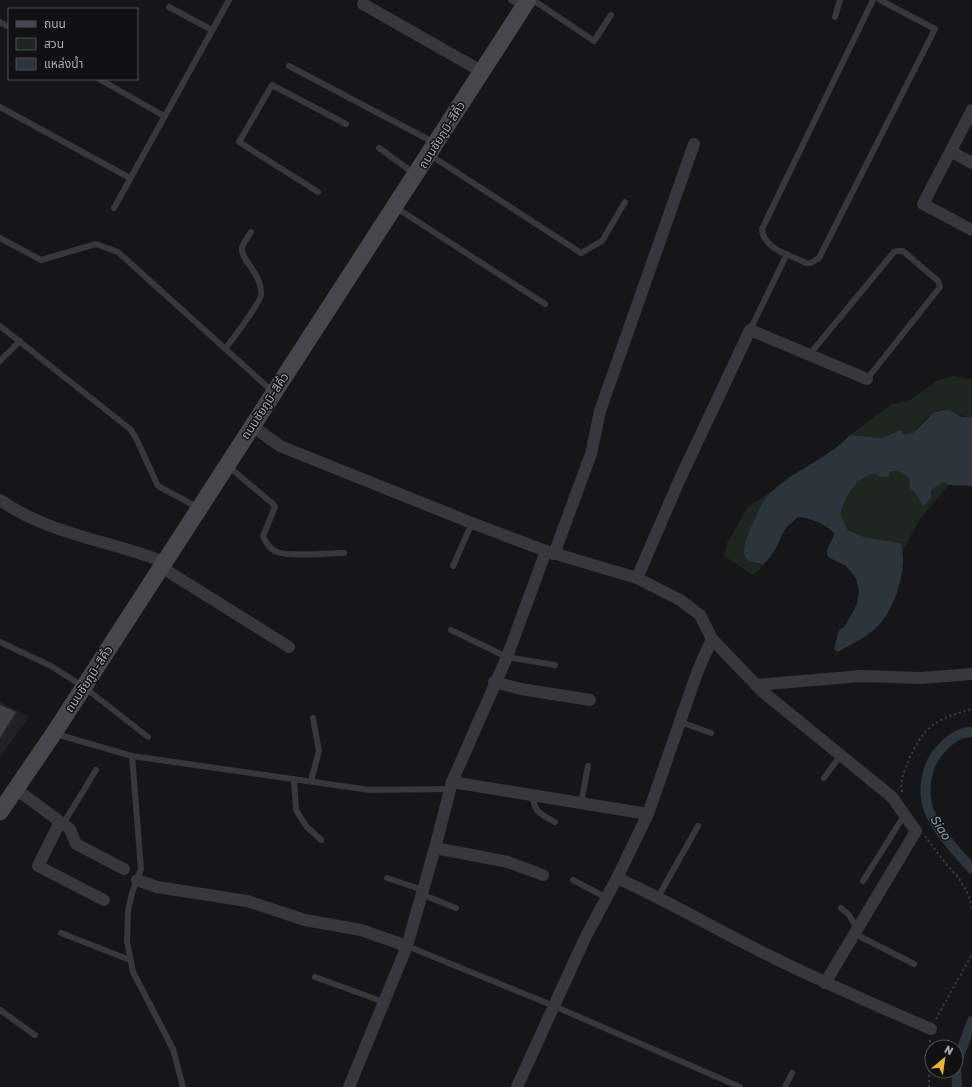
<svg xmlns="http://www.w3.org/2000/svg" width="972" height="1087" font-family="Rubik,'Noto Sans Thai',sans-serif">
	<style>
		.built { fill: #222225 }
		.green { fill: #1e261f }
		.water { fill: #2c353c }
		.lines { fill: none; stroke-linecap: round; stroke-linejoin: round }
		.canal { stroke: #2c353c; stroke-width: 10 }
		.building { fill: #404145 }
		.path { stroke: #3d3f44; stroke-width: 2; stroke-dasharray: 2 3; stroke-linecap: butt }
		.lane { stroke: #37383d; stroke-width: 6 }
		.street { stroke: #37383d; stroke-width: 12 }
		.secondary { stroke: #45474d; stroke-width: 17 }
		.labels { text-anchor: middle; dominant-baseline: central; stroke-width: 3; stroke-linejoin: round; paint-order: stroke }
		.street-label { font-size: 12px; fill: #a8adb8; stroke: #111113 }
		.water-label { font-size: 13px; font-style: italic; fill: #7f9bb3; stroke: #111113 }
	</style>
	<rect width="100%" height="100%" fill="#161618"/>
	<polygon class="built" points="0,702 29,717 0,757"/>
	<g class="green">
		<path d="M953 376 972 379V417C957 417 958 411 949 409 933 407 922 423 913 433L904 434 900 430 882 438 850 435 892 404 910 400 937 381Z"/>
		<path d="M890 471H900L910 479 909 487 916 494 931 490 944 482 949 485 920 519 903 550 900 543 864 537 848 530 840 514C848 493 852 480 875 473L880 477H888Z"/>
		<polygon points="777,488 763,502 753,563 764,564 753,575 724,556 727,543 748,507"/>
	</g>
	<path class="water" d="M949 409 962 417H972V486L949 485 944 482 931 490V498L923 506 916 494 909 487 910 479 900 471H890L889 477H880L875 473C853 480 848 493 840 514L848 530 864 537 900 543C910 563 894 612 877 627 867 637 851 644 838 652L834 649 839 630 845 626 857 604 859 591 856 578 846 566 828 557C824 547 833 543 834 533 825 524 811 518 798 517 794 521 787 526 784 531 777 545 776 552 764 564 755 563 743 562 744 550 745 539 749 531 754 521 757 515 759 508 763 502 785 472 825 462 850 435L882 438 900 430 904 434 913 433 934 412Z"/>
	<g class="lines">
		<g class="canal">
			<path d="M972 732C959 732 950 739 941 749 925 765 921 795 931 815 939 833 959 855 972 869"/>
			<polyline points="957,1087 956,1064 972,1021"/>
		</g>
	</g>
	<polygon class="building" points="0,705 16,712 0,738"/>
	<g class="lines">
		<g class="path">
			<path d="M902 792C900 781 904 771 908 762 923 726 936 719 972 709"/>
			<polyline points="925,836 946,864 958,877 967,892 972,908"/>
			<polyline points="936,1019 972,954"/>
			<polyline points="929,1087 930,1038"/>
		</g>
		<g class="lane">
			<polyline points="511,0 522,6"/>
			<polyline points="533,0 594,41 611,15"/>
			<path d="M873 0 762 229C763 249 790 255 806 263H811L819 258 935 29 880 0"/>
			<polyline points="169,7 212,30"/>
			<polyline points="835,17 840,0"/>
			<polyline points="0,22 9,27"/>
			<polyline points="289,66 435,143"/>
			<polyline points="99,79 164,116"/>
			<polyline points="0,107 130,178"/>
			<polyline points="379,148 415,174"/>
			<polyline points="430,155 581,253 602,241 625,202"/>
			<polyline points="318,192 239,142 272,85 346,124"/>
			<polyline points="395,207 545,304"/>
			<polyline points="114,208 229,0"/>
			<polyline points="0,238 41,260 96,244 118,252 272,391"/>
			<polyline points="0,326 130,429 135,436 158,486 199,508"/>
			<polyline points="750,330 787,254"/>
			<path d="M225 349C232 340 260 303 261 295 263 274 240 260 242 248 243 243 248 237 251 232"/>
			<polyline points="809,355 894,252 897,251 903,251 938,281 940,287 867,379"/>
			<polyline points="0,361 20,341"/>
			<path d="M228 466 272 503 275 507 263 536C265 542 271 550 277 552 291 557 327 553 344 553"/>
			<polyline points="453,566 472,523"/>
			<polyline points="451,630 507,657 555,665"/>
			<polyline points="0,642 51,666 84,687 148,737"/>
			<polyline points="680,722 711,733"/>
			<polyline points="56,734 132,756 370,790 449,789"/>
			<polyline points="132,756 141,869 132,893 128,911 127,941 133,972 173,1049 183,1087"/>
			<polyline points="824,778 840,756"/>
			<polyline points="294,779 296,810 306,826 321,840"/>
			<polyline points="311,781 319,751 313,718"/>
			<path d="M532 795C535 813 540 814 555 822"/>
			<polyline points="581,803 588,766"/>
			<polyline points="63,824 96,770"/>
			<polyline points="387,878 423,890"/>
			<polyline points="573,880 607,898"/>
			<polyline points="863,881 905,814"/>
			<polyline points="421,894 456,908"/>
			<polyline points="658,897 698,826"/>
			<polyline points="841,908 849,915 858,930"/>
			<polyline points="61,933 130,960"/>
			<polyline points="855,934 914,964"/>
			<polyline points="407,946 554,1006 740,1087"/>
			<polyline points="315,977 384,1002"/>
			<polyline points="0,1010 35,1035"/>
			<polyline points="785,1087 792,1073"/>
		</g>
		<g class="street">
			<polyline points="363,4 481,71"/>
			<polyline points="972,110 923,204 972,230"/>
			<polyline points="952,152 972,163"/>
			<polyline points="252,426 280,446 472,523 546,551 637,578 680,600 700,615 712,639 698,670 648,814 617,878 585,938 517,1087"/>
			<path d="M0 500C48 534 111 541 164 562"/>
			<polyline points="554,554 591,454 600,411 694,144"/>
			<polyline points="161,567 289,647"/>
			<polyline points="637,578 679,481 750,330 867,379"/>
			<polyline points="712,639 763,692 892,797 916,831 825,983"/>
			<polyline points="494,682 521,689 590,700"/>
			<polyline points="756,685 861,676 921,678 972,674"/>
			<polyline points="452,782 648,814"/>
			<polyline points="16,789 70,829 76,844 124,869"/>
			<polyline points="60,822 38,866 104,900"/>
			<polyline points="435,848 508,862 543,875"/>
			<path d="M617 878C666 900 712 927 760 951 816 979 873 1004 931 1029"/>
			<polyline points="137,880 157,887 247,901 305,920 361,930 407,946"/>
			<polyline points="349,1087 407,946 435,848 452,782 507,657 546,551"/>
		</g>
		<polyline class="secondary" points="0,812 54,733 528,0"/>
	</g>
	<g class="labels">
		<g class="street-label">
			<text transform="translate(442 135) rotate(-58)">ถนนชัยภูมิ-สีคิ้ว</text>
			<text transform="translate(265 406) rotate(-57)">ถนนชัยภูมิ-สีคิ้ว</text>
			<text transform="translate(89 679) rotate(-57)">ถนนชัยภูมิ-สีคิ้ว</text>
		</g>
		<g class="water-label">
			<text transform="translate(941 828) rotate(57)">Siao</text>
		</g>
	</g>
	<rect x="8" y="8" width="130" height="72" fill="#111113" stroke="#4d4f55"/>
	<rect x="16" y="21" width="20" height="6" fill="#45474d" stroke="#4d4f55"/>
	<text x="44" y="28" font-size="12" fill="#a8adb8">ถนน</text>
	<rect x="16" y="38" width="20" height="12" fill="#1e261f" stroke="#4d4f55"/>
	<text x="44" y="48" font-size="12" fill="#a8adb8">สวน</text>
	<rect x="16" y="58" width="20" height="12" fill="#2c353c" stroke="#4d4f55"/>
	<text x="44" y="68" font-size="12" fill="#a8adb8">แหล่งน้ำ</text>
	<g transform="translate(944 1059) rotate(29)"><circle r="19" fill="#111113" stroke="#4d4f55"/>
	<path d="M0-3L7 15L0 10L-7 15Z" fill="#f2b134"/>
	<text y="-6" font-size="11" font-weight="bold" text-anchor="middle" fill="#a8adb8">N</text>
	</g>
</svg>
